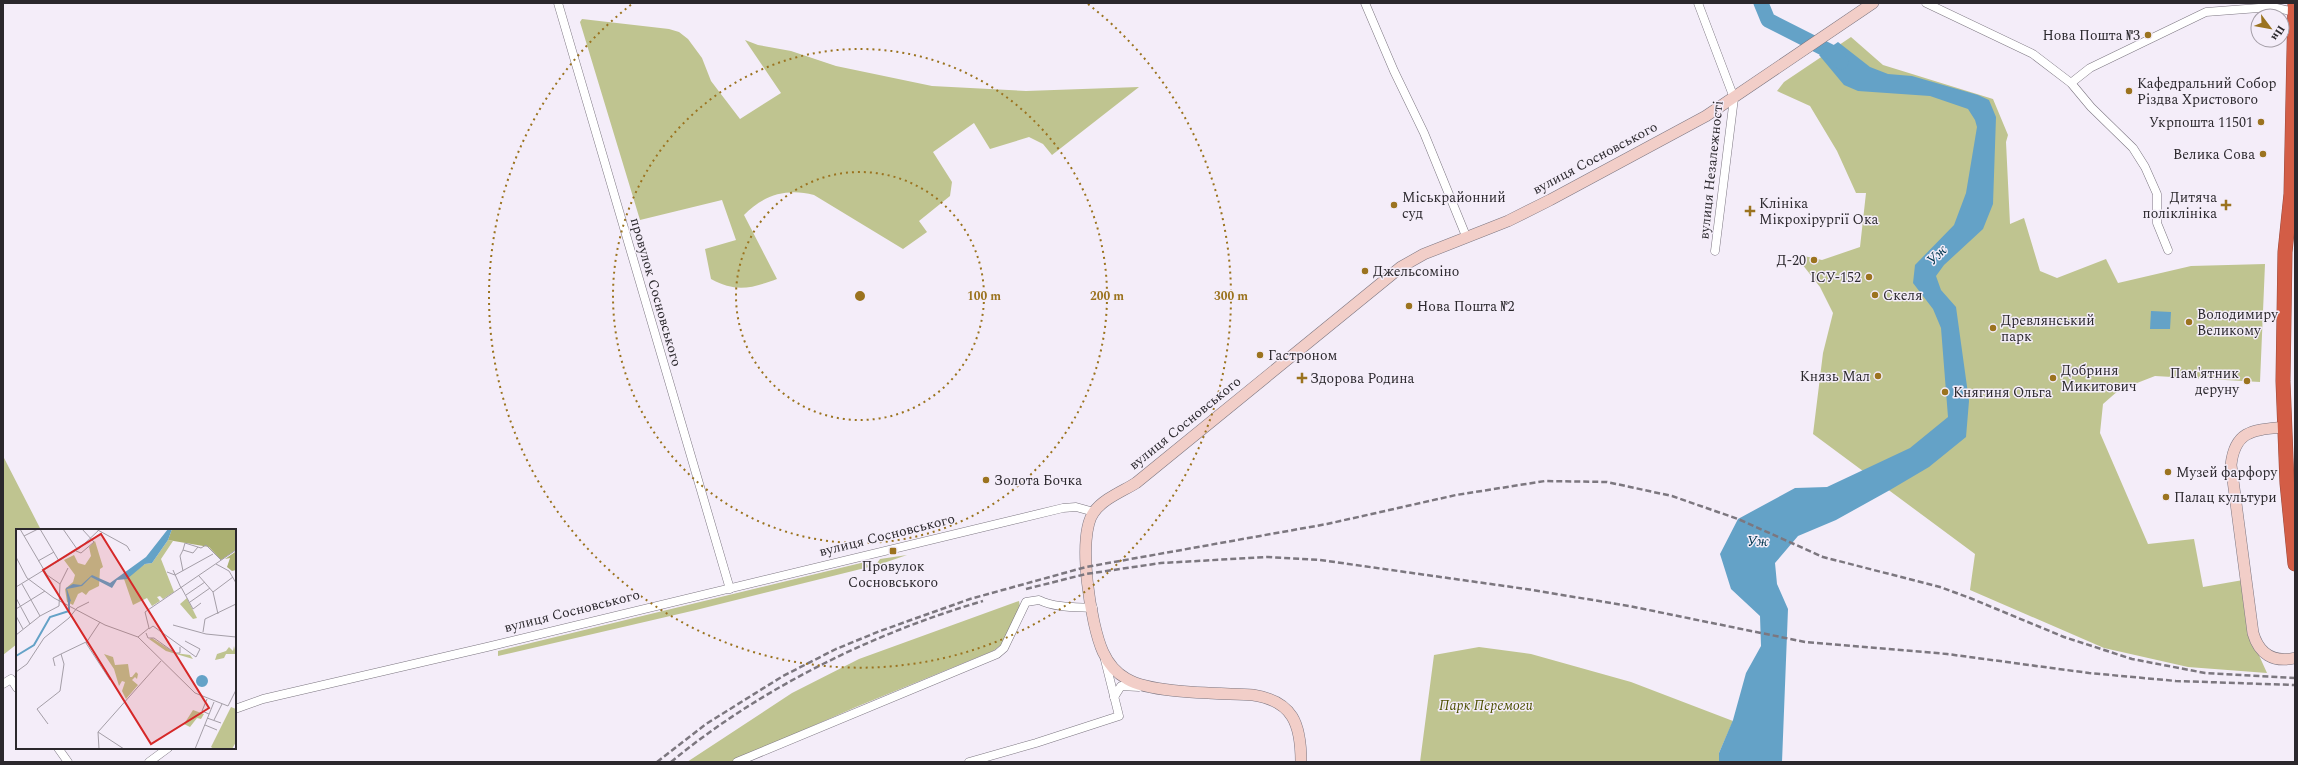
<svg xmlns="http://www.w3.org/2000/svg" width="2298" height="765" font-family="Spectral,serif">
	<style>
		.green { fill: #bfc490 }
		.water { fill: #64a2c7 }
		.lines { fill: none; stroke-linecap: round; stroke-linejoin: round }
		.river { stroke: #64a2c7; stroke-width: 15 }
		.street-casing { stroke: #7c7681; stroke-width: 9 }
		.secondary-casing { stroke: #7c7681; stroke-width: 12 }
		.highway-casing { stroke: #984a3d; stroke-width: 15 }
		.street { stroke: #fff; stroke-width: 8 }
		.secondary { stroke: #f2cec8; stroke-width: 11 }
		.highway { stroke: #d35d46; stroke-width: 14 }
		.rail { stroke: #7c777f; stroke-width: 2.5; stroke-dasharray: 6 3; stroke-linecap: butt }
		.ring { fill: none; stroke: #9b731f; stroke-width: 2; stroke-dasharray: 2 4 }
		.poi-dot { fill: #9b731f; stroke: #f4edf9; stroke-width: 1.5 }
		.labels { text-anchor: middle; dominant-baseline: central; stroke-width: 3; stroke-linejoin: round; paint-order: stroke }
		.poi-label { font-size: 14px; fill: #2b282d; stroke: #f4edf9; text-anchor: start }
		.street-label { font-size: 14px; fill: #2b282d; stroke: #f4edf9 }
		.park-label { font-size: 14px; font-style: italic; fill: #4d5002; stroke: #f4edf9 }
		.water-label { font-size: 15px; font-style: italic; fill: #00364f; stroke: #f4edf9 }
		.inset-river { fill: none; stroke: #64a2c7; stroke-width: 2 }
		.inset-road { fill: none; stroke: #a49ea7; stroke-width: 1 }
		.view { fill: #d62828; fill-opacity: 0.15; stroke: #d62828; stroke-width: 2 }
		.inset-edge { fill: none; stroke: #2b282d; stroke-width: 2 }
		.centre { fill: #9b731f; stroke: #f4edf9; stroke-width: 2 }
		.ring-label { font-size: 12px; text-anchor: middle; font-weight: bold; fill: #9b731f; stroke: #f4edf9; stroke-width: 3; stroke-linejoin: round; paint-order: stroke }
	</style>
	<rect width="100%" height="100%" fill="#f4edf9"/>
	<g class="green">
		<path d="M582 19 669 29 679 32 688 39 702 58 711 81 740 119 781 93 745 40 758 45 791 51 836 66 932 86 1026 91 1139 87 1052 155 1043 144 1029 137 990 149 974 123 933 152 952 182 950 196 919 221 927 232 903 249 814 195C787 188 763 195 744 215L777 279C751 288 737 293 711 279L705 249 736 240 722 200 640 220 580 22Z"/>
		<polygon points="1851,37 1883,65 1993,99 2008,135 2006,142 2010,224 2024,218 2040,271 2057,278 2106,259 2118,283 2191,266 2265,264 2260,382 2155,376 2119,390 2103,404 2100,433 2148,544 2194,539 2203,587 2243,580 2253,642 2267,673 2188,667 2104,648 1970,590 1975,554 1813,434 1823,353 1833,313 1820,287 1802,264 1804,256 1822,260 1860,247 1866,193 1856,193 1837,151 1810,106 1777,91 1784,82"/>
		<polygon points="3,456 41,530 17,530 17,644 3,655"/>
		<polygon points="907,555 875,566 880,559"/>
		<polygon points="865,562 869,567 696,610 498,656 498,651"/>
		<polygon points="1019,601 1020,607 1001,645 993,651 856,707 731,762 687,762 792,693 859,659"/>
		<polygon points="1479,647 1531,654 1631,682 1733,721 1719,753 1719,762 1420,762 1434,655"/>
	</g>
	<g class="water">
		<polygon points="1838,42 1870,67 1888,74 1912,76 1978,95 1989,100 1996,117 1993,204 1983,229 1944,265 1936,276 1941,290 1956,307 1969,401 1966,437 1929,467 1890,490 1836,520 1798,536 1775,563 1777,584 1788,609 1782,762 1719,762 1719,753 1733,720 1746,673 1761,646 1760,616 1731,589 1720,554 1738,519 1795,488 1827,487 1910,448 1948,417 1941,328 1933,309 1913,283 1915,265 1954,225 1966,193 1977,127 1975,120 1968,109 1930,96 1858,91 1844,85 1819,55"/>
		<polygon points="2151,311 2171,312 2170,329 2150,329"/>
	</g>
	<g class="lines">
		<polyline class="river" points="1761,3 1768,20 1831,52 1841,62"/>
		<defs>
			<g id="street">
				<polyline points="558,3 730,589"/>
				<polyline points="1365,3 1394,71 1424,133 1466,236"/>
				<polyline points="1698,3 1734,98 1715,251"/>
				<polyline points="1926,3 2033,54 2071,83 2091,107 2133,148 2145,167 2157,194 2157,223 2168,250"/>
				<polyline points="2071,83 2090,68 2206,12 2272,7 2295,12"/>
				<polyline points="3,684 11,679 17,688"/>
				<polyline points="1114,697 1121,686 1139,687"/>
				<polyline points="235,709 263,699 487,647 1063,508 1076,507 1094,512"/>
				<polyline points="58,748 68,762"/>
				<polyline points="149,762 168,748"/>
				<path d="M737 762 997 654 1004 648 1026 602 1039 600C1056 608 1074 607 1093 608"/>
				<polyline points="969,762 1036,743 1119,716 1105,660"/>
			</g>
			<g id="secondary">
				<path d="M2285 427C2255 430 2235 429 2231 465L2253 633C2259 654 2273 663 2295 658"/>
				<path d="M1301 762C1301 724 1293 701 1253 695 1221 693 1152 694 1127 679 1116 673 1108 663 1103 652 1091 626 1076 536 1094 512 1103 499 1123 491 1136 483L1401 267 1424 254 1508 221 1550 200 1706 116 1873 3"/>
			</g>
			<polyline id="highway" points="2295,3 2291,194 2285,252 2283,381 2287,483 2295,564"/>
		</defs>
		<use href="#street" class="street-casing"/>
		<use href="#secondary" class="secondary-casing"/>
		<use href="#highway" class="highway-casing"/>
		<use href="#street" class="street"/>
		<use href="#secondary" class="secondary"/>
		<use href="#highway" class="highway"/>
		<g class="rail">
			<polyline points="1026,589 1086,574 1161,563 1268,557 1320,560 1526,589 1629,606 1805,642 1947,654 2089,673 2176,681 2295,685"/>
			<polyline points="657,762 706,724 783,676 836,649 880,631 970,599 1086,567 1327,524 1456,495 1545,481 1607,482 1672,496 1738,519 1823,557 1940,587 1970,598 2064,637 2132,659 2205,673 2295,678"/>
			<path d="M671 762C759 689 873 633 983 601"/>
		</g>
	</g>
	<g class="ring">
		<circle cx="860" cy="296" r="124"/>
		<circle cx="860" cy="296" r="247"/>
		<path d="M1088 4A371 371 0 1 1 632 4"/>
	</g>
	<g class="poi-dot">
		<circle cx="2148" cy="35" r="4"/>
		<circle cx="2129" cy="91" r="4"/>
		<circle cx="2261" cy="122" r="4"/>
		<circle cx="2263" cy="154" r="4"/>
		<circle cx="1394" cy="205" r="4"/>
		<path d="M2224 199h4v4h4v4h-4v4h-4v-4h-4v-4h4z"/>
		<path d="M1748 205h4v4h4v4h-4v4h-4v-4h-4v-4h4z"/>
		<circle cx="1814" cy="260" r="4"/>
		<circle cx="1365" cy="271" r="4"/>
		<circle cx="1869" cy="277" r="4"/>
		<circle cx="1875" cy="295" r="4"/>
		<circle cx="1409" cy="306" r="4"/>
		<circle cx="2189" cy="322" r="4"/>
		<circle cx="1993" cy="328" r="4"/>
		<circle cx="1260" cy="355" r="4"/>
		<circle cx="1878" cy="376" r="4"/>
		<path d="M1300 372h4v4h4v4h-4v4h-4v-4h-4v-4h4z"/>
		<circle cx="2053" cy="378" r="4"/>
		<circle cx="2247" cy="381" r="4"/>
		<circle cx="1945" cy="392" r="4"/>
		<circle cx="2168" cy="472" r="4"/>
		<circle cx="986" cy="480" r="4"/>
		<circle cx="2166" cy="497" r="4"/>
		<rect x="889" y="547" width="8" height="8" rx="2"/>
	</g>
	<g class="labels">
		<g class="poi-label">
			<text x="2140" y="35" text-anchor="end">Нова Пошта №3</text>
			<text x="2137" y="83">Кафедральний Собор<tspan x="2137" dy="16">Різдва Христового</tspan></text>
			<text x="2253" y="122" text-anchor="end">Укрпошта 11501</text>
			<text x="2255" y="154" text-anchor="end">Велика Сова</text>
			<text x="1402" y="197">Міськрайонний<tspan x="1402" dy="16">суд</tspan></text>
			<text x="2217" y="197" text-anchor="end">Дитяча<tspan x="2217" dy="16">поліклініка</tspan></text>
			<text x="1759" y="203">Клініка<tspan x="1759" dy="16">Мікрохірургії Ока</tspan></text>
			<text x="1806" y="260" text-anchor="end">Д-20</text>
			<text x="1373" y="271">Джельсоміно</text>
			<text x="1861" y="277" text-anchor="end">ІСУ-152</text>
			<text x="1883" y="295">Скеля</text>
			<text x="1417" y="306">Нова Пошта №2</text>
			<text x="2197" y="314">Володимиру<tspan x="2197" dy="16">Великому</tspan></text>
			<text x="2001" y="320">Древлянський<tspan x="2001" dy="16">парк</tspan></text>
			<text x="1268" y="355">Гастроном</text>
			<text x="2061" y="370">Добриня<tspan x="2061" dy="16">Микитович</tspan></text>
			<text x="2239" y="373" text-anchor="end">Пам'ятник<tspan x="2239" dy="16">деруну</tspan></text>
			<text x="1870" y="376" text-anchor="end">Князь Мал</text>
			<text x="1310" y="378">Здорова Родина</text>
			<text x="1953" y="392">Княгиня Ольга</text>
			<text x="2176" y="472">Музей фарфору</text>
			<text x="994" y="480">Золота Бочка</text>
			<text x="2174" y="497">Палац культури</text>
			<text x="893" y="566" text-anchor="middle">Провулок<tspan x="893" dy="16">Сосновського</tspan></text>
		</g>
		<g class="street-label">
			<text transform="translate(1595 158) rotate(-28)">вулиця Сосновського</text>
			<text transform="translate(1711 170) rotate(-84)">вулиця Незалежності</text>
			<text transform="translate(656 292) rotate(74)">провулок Сосновського</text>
			<text transform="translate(1185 423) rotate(-39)">вулиця Сосновського</text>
			<text transform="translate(887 535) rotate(-14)">вулиця Сосновського</text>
			<text transform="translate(572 611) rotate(-14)">вулиця Сосновського</text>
		</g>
		<g class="park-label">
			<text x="1486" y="705">Парк Перемоги</text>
		</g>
		<g class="water-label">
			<text transform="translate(1937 255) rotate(-45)">Уж</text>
			<text x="1758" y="541">Уж</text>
		</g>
	</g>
	<g transform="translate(16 529)">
		<rect width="220" height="220" fill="#f4edf9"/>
		<path d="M152 11 157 12 145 30 158 63 147 70 144 67 141 68 144 72 136 77 131 69 117 76 108 50 129 35 136 34ZM79 12 87 38 84 40 83 57 73 62 70 66 66 63 62 65 57 76 51 73 49 60 57 53 59 46 48 31 58 26 62 34 69 36 75 27 73 18ZM171 69 181 89 177 90 164 75ZM136 109 159 124 174 126 177 130 150 122 133 110ZM218 117 220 125H210L208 129 199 131 201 125 210 122 213 118 217 122ZM88 125 97 128 99 136 112 135 114 148H116L120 143 122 145 121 150 119 148 116 151 122 156 110 170 106 162 109 153 106 152 103 157 98 140ZM215 178 220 180V213L216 220H198L195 218ZM177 181 188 185 185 190 181 189 174 198 168 195Z" fill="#bfc490"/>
		<path d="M156 0H220V21L205 31 193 18 152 11ZM219 23 220 41 216 42 211 38 214 29 209 30Z" fill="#abb072"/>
		<path d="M152 0H156L152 11 136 34 129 35 111 50 101 51 96 59 75 48 66 57 51 60 55 72 52 74 50 59 57 55 65 56 76 46 94 54 130 28ZM180 152a6 6 0 1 1 12 0a6 6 0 1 1-12 0Z" fill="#64a2c7"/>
		<path class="inset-river" d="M0 127 18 116 34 88 53 82V71"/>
		<path class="inset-road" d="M4 0 31 46 44 55M24 0 43 32M47 0 61 20M80 0 111 17 114 22M8 7 22 0M167 21 169 14 185 19 190 16 205 31M60 22 65 24 78 13 66 0M0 28 11 49 38 69 89 96 122 108 179 164 212 177 220 161M22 32 38 23M200 35 213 42 220 54M157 41 165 59M167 42 164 27 167 21 177 24 182 18M151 43 159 46 197 25M183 47 197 63 202 85M6 55 24 87M0 58 64 19 84 0M165 58 177 80 185 74M197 63 217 48M170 66 189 53M0 69 14 95M174 73 194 59M0 80 29 62M0 87 7 100M84 93 70 114 94 151M157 96 190 105 220 108M133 100 137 97 180 128 184 120 169 112M187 103 189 90 220 75M130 104 132 109H138L159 124H164V118M0 106 24 87 43 77 44 55 52 39M122 108 133 99 129 83 220 21M39 137 37 129 45 125M0 143 11 135 28 109 53 89 61 79 73 73M191 170 186 182 193 185M191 189 205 194M198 191 206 175M32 195 21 180 44 162 48 135 45 125 70 113M189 196 201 201M82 203 145 132M82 203 108 220M82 203 83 220M179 220 198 173"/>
		<path class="view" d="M85 5 193 179 135 215 27 41Z"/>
		<rect width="220" height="220" class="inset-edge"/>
	</g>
	<circle cx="860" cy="296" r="6" class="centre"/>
	<g class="ring-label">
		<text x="984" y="300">100 m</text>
		<text x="1107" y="300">200 m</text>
		<text x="1231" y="300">300 m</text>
	</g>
	<rect width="2298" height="765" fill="none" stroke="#2b282d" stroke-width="8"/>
	<g transform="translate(2270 28) rotate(122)"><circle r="19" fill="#f4edf9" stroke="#a49ea7"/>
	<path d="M0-3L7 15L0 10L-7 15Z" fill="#9b731f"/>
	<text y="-6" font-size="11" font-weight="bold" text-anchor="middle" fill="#2b282d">Пн</text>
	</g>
</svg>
